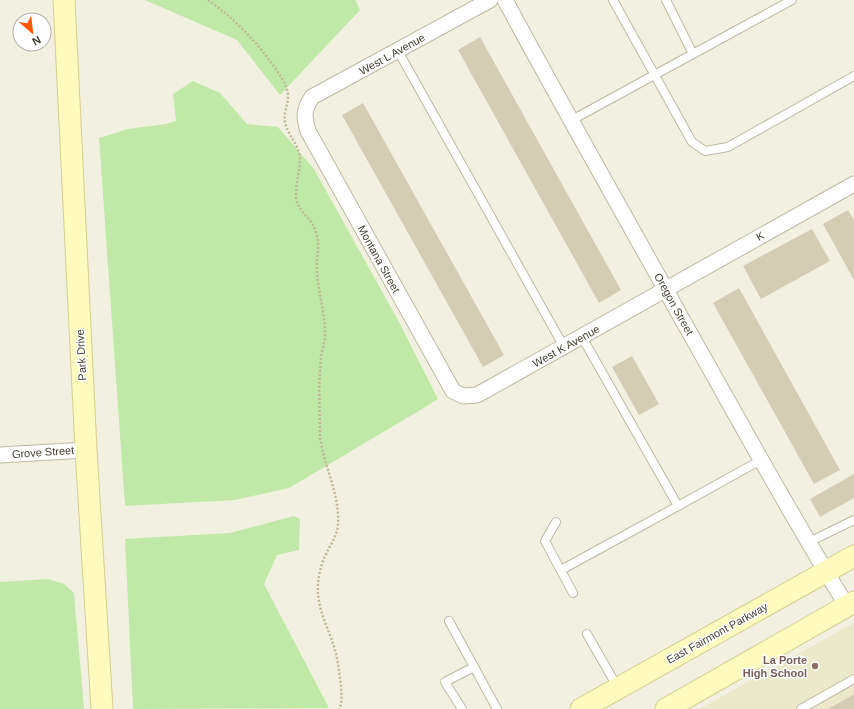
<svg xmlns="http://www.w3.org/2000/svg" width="854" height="709" font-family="Arial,sans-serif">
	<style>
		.education { fill: #ece8ca }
		.green { fill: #c0e9a7 }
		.building { fill: #d3cdb6 }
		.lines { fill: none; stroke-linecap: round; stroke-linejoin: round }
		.lane-casing { stroke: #bdb9a4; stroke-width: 10 }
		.street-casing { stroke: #bdb9a4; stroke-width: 17 }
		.secondary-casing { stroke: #d4ce8e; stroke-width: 23 }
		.path { stroke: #c0b894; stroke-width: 2.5; stroke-dasharray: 2 2; stroke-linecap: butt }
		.lane { stroke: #fff; stroke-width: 8 }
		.street { stroke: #fff; stroke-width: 15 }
		.secondary { stroke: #fffabe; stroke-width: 21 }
		.education-dot { fill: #8d6e63; stroke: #fff; stroke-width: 1.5 }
		.labels { text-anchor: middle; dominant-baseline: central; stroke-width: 3; stroke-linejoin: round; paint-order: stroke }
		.street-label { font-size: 11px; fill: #433f32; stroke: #fff }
		.education-label { font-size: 11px; font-weight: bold; fill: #785e54; stroke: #fff; text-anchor: end }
	</style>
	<rect width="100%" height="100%" fill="#f2f0e1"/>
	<polygon class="education" points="854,623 854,709 699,709"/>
	<g class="green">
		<polygon points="145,0 355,0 360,10 280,95 237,40"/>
		<polygon points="193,81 220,93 247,124 278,127 314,169 399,322 438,399 417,412 289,488 235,500 125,506 99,138 128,129 166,124 176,121 173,94"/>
		<polygon points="294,516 300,519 299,550 277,555 264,584 329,708 133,709 125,539 230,533"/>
		<polygon points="48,579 64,584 74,593 84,709 0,709 0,582"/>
	</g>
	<g class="building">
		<polygon points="480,37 621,290 599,303 458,50"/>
		<polygon points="363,103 504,355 483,367 342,115"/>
		<polygon points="848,210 854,220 854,280 823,224"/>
		<polygon points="812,229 830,261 761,299 743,266"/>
		<polygon points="739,288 840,470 814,484 713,303"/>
		<polygon points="632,356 659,404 639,415 612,367"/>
		<polygon points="854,474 854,498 820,517 810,499"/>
		<polygon points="854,694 854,709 828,709"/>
	</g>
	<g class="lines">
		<defs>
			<g id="lane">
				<polyline points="613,0 692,142 705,151 728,147 854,76"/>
				<polyline points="666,0 693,54"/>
				<polyline points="398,51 564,347"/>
				<polyline points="570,121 792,0"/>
				<polyline points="582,337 678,506 761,460"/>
				<polyline points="556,522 545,541 573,593"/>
				<polyline points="809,542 854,520"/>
				<polyline points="561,570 678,506"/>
				<polyline points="449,621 497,709"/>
				<polyline points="587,634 618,688"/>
				<polyline points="462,709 445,682 474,667"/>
				<polyline points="801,709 854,679"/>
			</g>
			<g id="street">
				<path d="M490 0 312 97C303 111 304 116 308 131L453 391 463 396 477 395 854 184"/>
				<path d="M505 0C563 108 624 214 683 321 737 416 789 513 847 606"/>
				<polyline points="0,455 86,450"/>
			</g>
			<g id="secondary">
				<polyline points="64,0 86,450 102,709"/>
				<polyline points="581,709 854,556"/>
				<polyline points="666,709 854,602"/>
			</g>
		</defs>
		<use href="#lane" class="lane-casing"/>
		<use href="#street" class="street-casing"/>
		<use href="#secondary" class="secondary-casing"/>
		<path class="path" d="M208 0C235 19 257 42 276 69 280 76 285 82 287 90 291 102 281 114 286 126 290 137 299 146 300 159 300 172 295 185 296 198 298 209 306 215 312 223 315 228 317 235 318 241 319 250 316 261 317 271 318 292 325 312 325 334 325 342 322 350 321 358 318 383 320 411 320 437 324 467 340 494 338 525 337 535 332 542 328 550 319 567 315 588 320 606 323 620 330 633 334 647 338 659 339 672 341 685 341 694 343 702 339 709"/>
		<use href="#lane" class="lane"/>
		<use href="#street" class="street"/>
		<use href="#secondary" class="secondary"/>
	</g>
	<circle class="education-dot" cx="815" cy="666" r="4"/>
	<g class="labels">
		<g class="street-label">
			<text transform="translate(392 54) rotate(-29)">West L Avenue</text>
			<text transform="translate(760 236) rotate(-29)">K</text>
			<text transform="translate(379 259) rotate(61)">Montana Street</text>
			<text transform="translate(674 304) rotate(61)">Oregon Street</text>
			<text transform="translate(566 346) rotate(-29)">West K Avenue</text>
			<text transform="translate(81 355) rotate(-93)">Park Drive</text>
			<text transform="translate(43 452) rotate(-4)">Grove Street</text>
			<text transform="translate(717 633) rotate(-29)">East Fairmont Parkway</text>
		</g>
		<g class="education-label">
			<text x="807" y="660">La Porte<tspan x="807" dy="13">High School</tspan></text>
		</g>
	</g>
	<g transform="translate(32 32) rotate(152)"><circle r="19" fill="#ffffff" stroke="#b4b2ad"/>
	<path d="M0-3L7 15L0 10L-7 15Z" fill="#ff580b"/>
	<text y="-6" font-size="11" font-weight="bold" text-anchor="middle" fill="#433f32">N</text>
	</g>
</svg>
